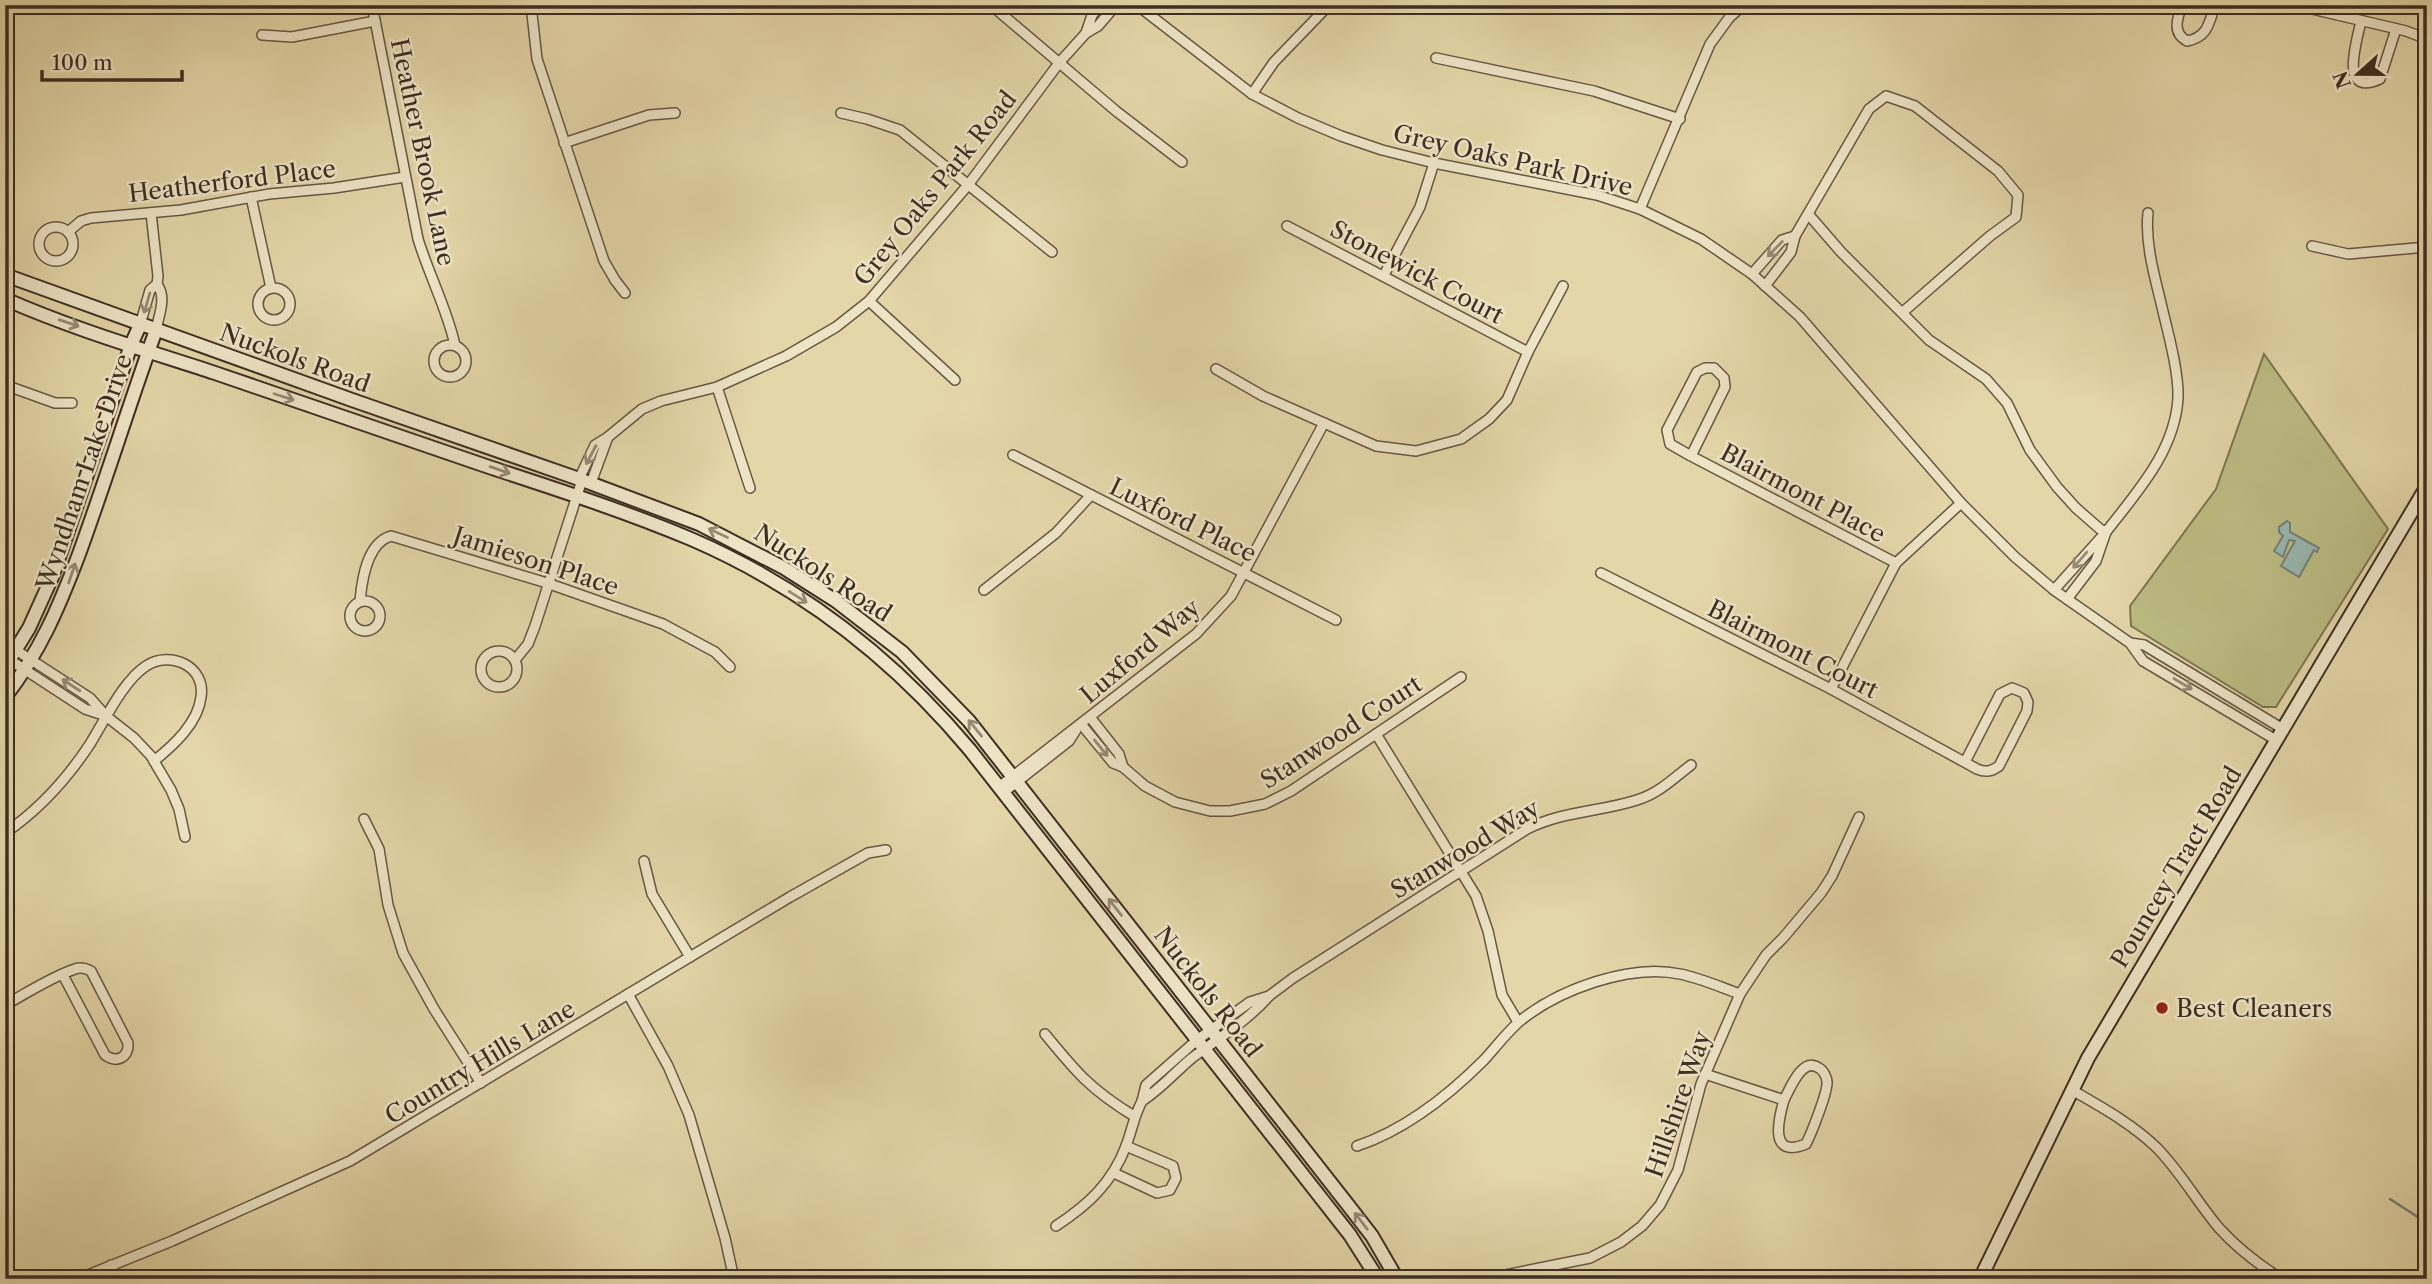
<svg xmlns="http://www.w3.org/2000/svg" width="2432" height="1284" font-family="'Libre Caslon Text',serif">
	<style>
		.green { fill: #bbbc83; stroke: #7c7554; stroke-width: 2 }
		.water { fill: #97b7b0; stroke: #738078; stroke-width: 2 }
		.lines { fill: none; stroke-linecap: round; stroke-linejoin: round }
		.stream { stroke: #738078; stroke-width: 2.5 }
		.street-casing { stroke: #675845; stroke-width: 12 }
		.secondary-casing { stroke: #3e2e24; stroke-width: 16 }
		.street { stroke: #ede4c6; stroke-width: 9 }
		.secondary { stroke: #ede4c6; stroke-width: 12 }
		.oneway { stroke: #968975 }
		.poi-dot { fill: #8f2418; stroke: #ede4c6; stroke-width: 2.5 }
		.labels { text-anchor: middle; dominant-baseline: central; stroke-width: 5; stroke-linejoin: round; paint-order: stroke }
		.street-label { font-size: 24px; fill: #3e2e24; stroke: #ede4c6 }
		.poi-label { font-size: 24px; fill: #3e2e24; stroke: #ede4c6; text-anchor: start }
	</style>
	<rect width="100%" height="100%" fill="#e3d6a8"/>
	<filter id="stains"><feTurbulence type="fractalNoise" baseFrequency=".00286" numOctaves="4"/><feColorMatrix values="0 0 0 0 .2 0 0 0 0 .09 0 0 0 0 .02 0 0 0 .5 -.17"/></filter>
	<radialGradient id="worn" r=".72"><stop offset=".6" stop-color="#630" stop-opacity="0"/><stop offset="1" stop-color="#630" stop-opacity=".3"/></radialGradient>
	<polygon class="green" points="2264,354 2388,529 2276,707 2263,707 2131,626 2130,606 2216,489"/>
	<polygon class="water" points="2287,521 2290,523 2290,532 2319,548 2317,552 2314,550 2299,577 2281,566 2295,541 2289,540 2283,557 2274,551 2283,536 2279,532 2279,527"/>
	<g class="lines">
		<polyline class="stream" points="2390,1199 2427,1223"/>
		<defs>
			<g id="street">
				<path d="M372 5 418 239C429 275 447 309 455 345"/>
				<polyline points="531,5 537,59 604,261 615,280 625,293"/>
				<polyline points="991,5 1116,111 1182,162"/>
				<polyline points="1101,5 1092,15 1086,33 1098,26 1116,5"/>
				<polyline points="1137,5 1252,94 1298,118 1341,136 1382,150 1434,163 1597,195 1640,209 1701,239 1752,274 1800,317 1961,503 2015,557 2054,590 2130,643 2143,661 2276,740"/>
				<path d="M2182 5C2177 19 2172 33 2187 41 2208 37 2209 23 2215 5"/>
				<polyline points="2295,5 2406,31 2427,39"/>
				<path d="M2361 21C2357 41 2338 98 2380 79L2396 29"/>
				<polyline points="262,35 292,37 375,21"/>
				<polyline points="1436,58 1594,91 1680,119"/>
				<polyline points="1252,94 1274,62 1329,5"/>
				<polyline points="841,113 867,119 900,130 1052,252"/>
				<polyline points="564,143 649,115 675,113"/>
				<polyline points="251,197 271,288"/>
				<polyline points="1640,209 1710,44 1729,18 1743,5"/>
				<polyline points="151,213 158,276 157,284"/>
				<path d="M1809 215 1841 252 1929 340 1986 379 2007 403 2030 450 2057 487 2076 508 2100 529 2106 532C2137 492 2175 451 2178 398 2179 371 2167 329 2161 303 2154 274 2145 243 2148 213"/>
				<polyline points="1287,226 1528,352"/>
				<circle cx="56" cy="244" r="17"/>
				<polyline points="68,232 81,221 91,218 181,210 269,194 334,188 405,177"/>
				<polyline points="1795,236 1869,109 1886,96 1915,106 1998,171 2018,195 2016,217 1990,236 1903,312"/>
				<polyline points="2312,246 2348,254 2427,247"/>
				<polyline points="1752,274 1782,240 1795,236 1791,252 1765,286"/>
				<polyline points="1384,275 1420,207 1434,163"/>
				<circle cx="274" cy="304" r="16"/>
				<polyline points="869,301 955,380"/>
				<path d="M140 325 150 290 157 284C167 298 159 314 156 330"/>
				<circle cx="450" cy="361" r="16"/>
				<polyline points="1216,369 1263,396 1376,446 1416,451 1461,439 1489,419 1507,400 1528,352 1563,286"/>
				<polyline points="5,385 55,403 72,403"/>
				<polyline points="717,387 750,488"/>
				<polyline points="608,437 642,409 661,401 717,387 786,356 836,327 869,301 968,185 1059,63 1086,33"/>
				<polyline points="1013,455 1336,620"/>
				<polyline points="1691,456 1670,444 1667,430 1697,372 1705,368 1714,368 1724,378 1725,387 1691,456 1896,563"/>
				<polyline points="579,479 595,445 608,437 591,483"/>
				<path d="M1601 573 1831 689 1977 769C1986 773 1992 771 1999 766L2027 711 2028 702 2024 693 2012 688 2000 694 1965 762"/>
				<polyline points="984,590 1056,533 1091,495"/>
				<polyline points="2054,590 2106,532 2096,561 2067,599"/>
				<circle cx="365" cy="616" r="15"/>
				<path d="M360 601C362 579 367 543 391 536L547 583 663 624 715 652 730 667"/>
				<polyline points="5,643 90,698 106,716 134,738 151,756 171,790 179,809 185,837"/>
				<polyline points="2130,643 2144,645 2283,729"/>
				<circle cx="499" cy="669" r="18"/>
				<polyline points="7,658 85,709 106,716"/>
				<polyline points="515,660 528,644 535,626 582,480"/>
				<polyline points="1831,689 1896,563 1961,503"/>
				<polyline points="1090,717 1119,754 1123,767"/>
				<polyline points="1081,724 1113,763 1123,767 1145,786 1175,802 1210,811 1230,811 1265,804 1291,791 1461,677"/>
				<polyline points="1376,734 1476,896 1488,931 1502,995 1518,1022"/>
				<polyline points="999,787 1196,634 1231,596 1324,423"/>
				<polyline points="1004,792 1069,741 1076,730"/>
				<polyline points="364,819 379,849 388,905 403,953 434,1009 481,1083"/>
				<path d="M5 833C40 809 67 779 90 744 105 720 123 681 146 666 170 650 206 666 201 697 198 723 174 745 154 761"/>
				<polyline points="644,861 652,894 690,957"/>
				<polyline points="628,994 668,1066 689,1115 725,1238 734,1279"/>
				<path d="M1269 996 1293 978 1527 829C1562 811 1600 812 1637 800 1658 794 1674 778 1691 765"/>
				<path d="M1269 996C1247 1021 1219 1038 1192 1058 1175 1072 1161 1089 1142 1101L1146 1085 1197 1040 1250 1002Z"/>
				<path d="M5 1005C27 993 51 977 75 969 80 967 85 968 91 971L128 1043C129 1057 117 1064 105 1055L63 975"/>
				<path d="M1045 1034C1076 1072 1091 1090 1134 1116"/>
				<path d="M1705 1074 1784 1100C1778 1121 1769 1159 1806 1144 1811 1134 1828 1092 1827 1082 1827 1077 1823 1070 1819 1068 1802 1056 1790 1089 1784 1100"/>
				<path d="M2072 1090C2101 1107 2131 1123 2156 1147 2180 1171 2197 1202 2219 1228 2237 1248 2258 1264 2281 1279"/>
				<path d="M1357 1146C1405 1130 1448 1096 1484 1060 1495 1048 1508 1031 1520 1021 1558 990 1630 963 1680 974 1700 978 1720 987 1740 994"/>
				<polyline points="1114,1173 1157,1193 1170,1190 1176,1178 1173,1166 1126,1146"/>
				<path d="M1056 1226C1088 1205 1112 1183 1126 1146 1132 1130 1134 1116 1142 1101"/>
				<polyline points="111,1265 116,1279"/>
				<polyline points="78,1279 172,1241 350,1161 790,897 868,853 886,850"/>
				<polyline points="1485,1279 1590,1258 1621,1242 1642,1226 1660,1205 1678,1170 1701,1084 1740,994 1766,955 1783,938 1821,893 1832,876 1859,817"/>
			</g>
			<g id="secondary">
				<polyline points="5,275 352,400 582,480 699,524 784,568 836,601 902,652 969,721 1348,1205 1372,1236 1397,1279"/>
				<path d="M5 299C73 329 145 350 215 373 307 404 400 437 492 468 559 490 627 512 691 539 800 586 894 659 970 750L1350 1235 1378 1279"/>
				<polyline points="5,667 29,628 53,575 131,345 140,325"/>
				<path d="M5 697C40 652 59 607 79 554 106 480 129 405 156 330"/>
				<polyline points="1980,1279 2088,1058 2427,486"/>
			</g>
		</defs>
		<use href="#street" class="street-casing"/>
		<use href="#secondary" class="secondary-casing"/>
		<use href="#street" class="street"/>
		<use href="#secondary" class="secondary"/>
	</g>
	<defs><path id="oneway-shaft" d="M-6 0H5M1.5-3L5.5 0L1.5 3" fill="none" stroke-width="1.6" stroke-linecap="round" stroke-linejoin="round" transform="scale(1.75)"/></defs>
	<g class="oneway">
		<use href="#oneway-shaft" transform="translate(1775 249) rotate(134)"/>
		<use href="#oneway-shaft" transform="translate(147 303) rotate(106)"/>
		<use href="#oneway-shaft" transform="translate(69 323) rotate(19)"/>
		<use href="#oneway-shaft" transform="translate(284 397) rotate(18)"/>
		<use href="#oneway-shaft" transform="translate(591 455) rotate(118)"/>
		<use href="#oneway-shaft" transform="translate(500 470) rotate(19)"/>
		<use href="#oneway-shaft" transform="translate(718 533) rotate(-155)"/>
		<use href="#oneway-shaft" transform="translate(2080 560) rotate(131)"/>
		<use href="#oneway-shaft" transform="translate(72 573) rotate(-71)"/>
		<use href="#oneway-shaft" transform="translate(798 597) rotate(32)"/>
		<use href="#oneway-shaft" transform="translate(2183 684) rotate(31)"/>
		<use href="#oneway-shaft" transform="translate(71 685) rotate(-147)"/>
		<use href="#oneway-shaft" transform="translate(975 728) rotate(-129)"/>
		<use href="#oneway-shaft" transform="translate(1101 748) rotate(51)"/>
		<use href="#oneway-shaft" transform="translate(1115 907) rotate(-128)"/>
		<use href="#oneway-shaft" transform="translate(1361 1221) rotate(-127)"/>
	</g>
	<circle class="poi-dot" cx="2162" cy="1008" r="7"/>
	<g class="labels">
		<g class="street-label">
			<text transform="translate(423 152) rotate(78)">Heather Brook Lane</text>
			<text transform="translate(1513 160) rotate(13)">Grey Oaks Park Drive</text>
			<text transform="translate(232 181) rotate(-7)">Heatherford Place</text>
			<text transform="translate(935 188) rotate(-51)">Grey Oaks Park Road</text>
			<text transform="translate(1417 272) rotate(28)">Stonewick Court</text>
			<text transform="translate(295 358) rotate(20)">Nuckols Road</text>
			<text transform="translate(84 472) rotate(-71)">Wyndham Lake Drive</text>
			<text transform="translate(1803 493) rotate(28)">Blairmont Place</text>
			<text transform="translate(1183 520) rotate(26)">Luxford Place</text>
			<text transform="translate(536 561) rotate(18)">Jamieson Place</text>
			<text transform="translate(823 573) rotate(33)">Nuckols Road</text>
			<text transform="translate(1793 649) rotate(27)">Blairmont Court</text>
			<text transform="translate(1140 651) rotate(-40)">Luxford Way</text>
			<text transform="translate(1341 732) rotate(-33)">Stanwood Court</text>
			<text transform="translate(1465 849) rotate(-31)">Stanwood Way</text>
			<text transform="translate(2176 867) rotate(-59)">Pouncey Tract Road</text>
			<text transform="translate(1208 992) rotate(52)">Nuckols Road</text>
			<text transform="translate(480 1062) rotate(-31)">Country Hills Lane</text>
			<text transform="translate(1678 1104) rotate(-71)">Hillshire Way</text>
		</g>
		<g class="poi-label">
			<text x="2176" y="1008">Best Cleaners</text>
		</g>
	</g>
	<rect width="2432" height="1284" fill="none" stroke="#e3d6a8" stroke-width="28"/>
	<rect x="7" y="7" width="2418" height="1270" fill="none" stroke="#3e2e24" stroke-width="3.5"/>
	<rect x="14" y="14" width="2404" height="1256" fill="none" stroke="#3e2e24" stroke-width="2"/>
	<g transform="translate(2358 74) rotate(249)" stroke="#ede4c6" stroke-width="5" paint-order="stroke">
	<path d="M0-5L12 26L0 18L-12 26Z" fill="#3e2e24"/>
	<text y="-10" font-size="19" font-weight="bold" text-anchor="middle" fill="#3e2e24">N</text>
	</g>
	<path d="M42 70v10h140v-10" fill="none" stroke="#3e2e24" stroke-width="3.5"/>
	<text x="52" y="70" font-size="21" fill="#3e2e24" stroke="#ede4c6" stroke-width="5" paint-order="stroke">100 m</text>
	<rect width="100%" height="100%" filter="url(#stains)"/>
	<rect width="100%" height="100%" fill="url(#worn)"/>
</svg>
